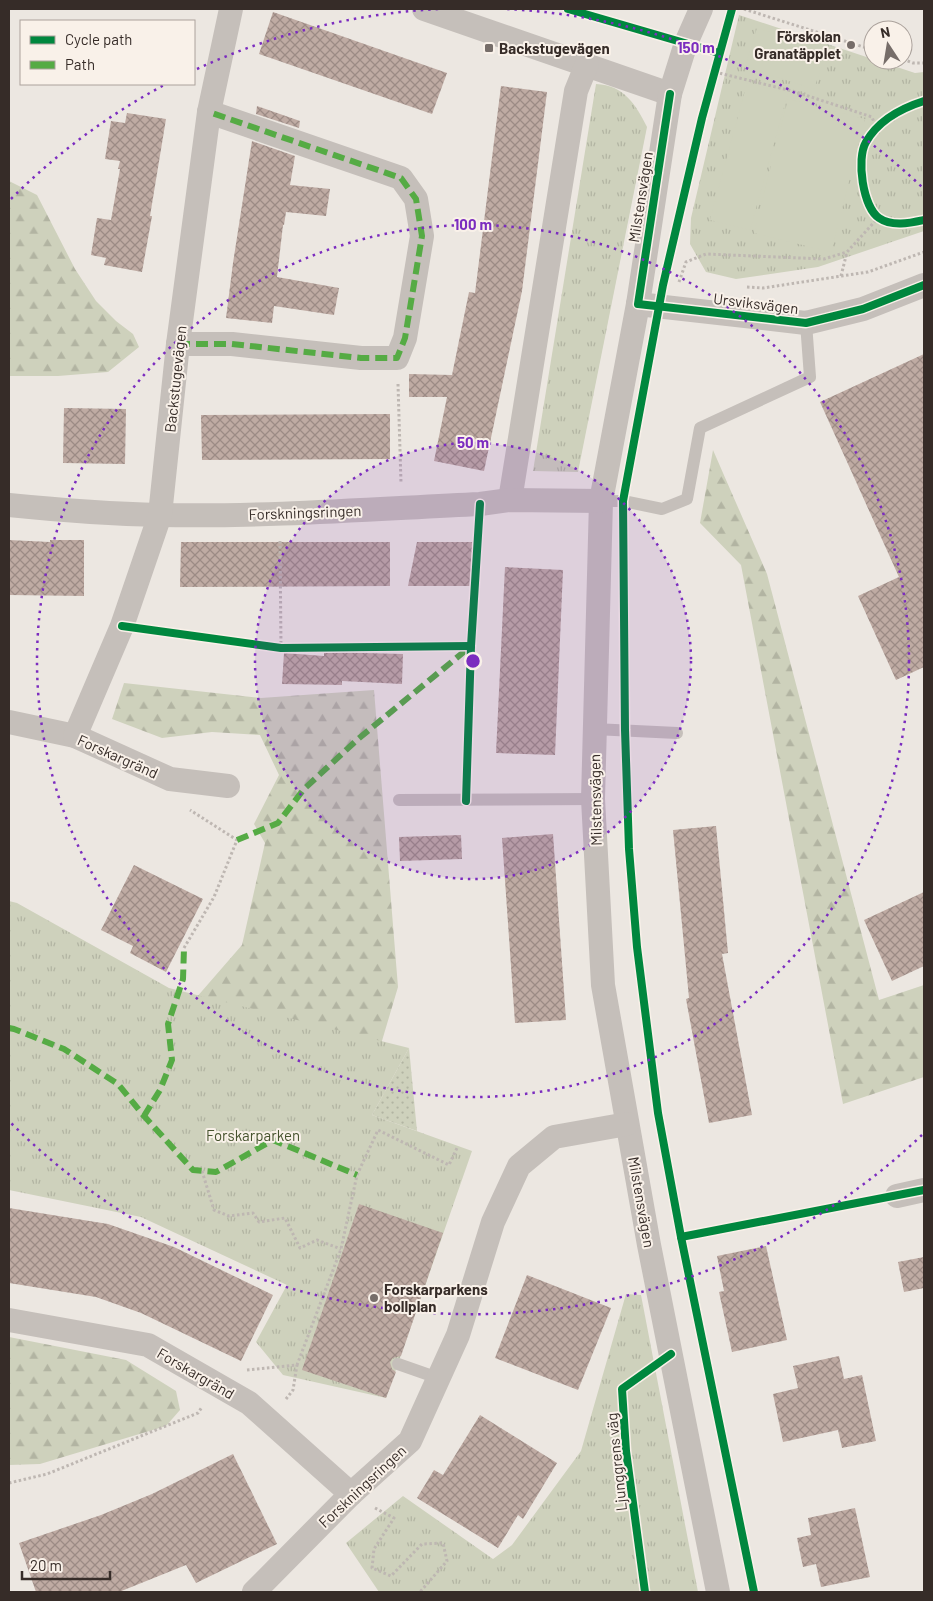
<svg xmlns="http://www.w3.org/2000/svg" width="933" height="1601" font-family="Barlow,sans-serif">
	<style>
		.grass { fill: url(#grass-dots) }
		.forest { fill: url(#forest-firs) }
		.park { fill: url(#park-tufts) }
		.garden { fill: #ced1bc }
		.building { fill: url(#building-cross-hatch) }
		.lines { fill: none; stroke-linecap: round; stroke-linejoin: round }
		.path { stroke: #beb7b2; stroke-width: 3; stroke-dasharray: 2.5 2.5; stroke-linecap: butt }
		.lane { stroke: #c5bfba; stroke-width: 12 }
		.street { stroke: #c5bfba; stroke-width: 24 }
		.quiet { stroke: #55ab44; stroke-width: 6; stroke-dasharray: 12 6; stroke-linecap: butt }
		.cycleway-casing { stroke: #f9f1e9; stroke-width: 11 }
		.cycleway { stroke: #00873e; stroke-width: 8 }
		.ring { fill: none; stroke: #7b2cbf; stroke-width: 2.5; stroke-dasharray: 2.5 5 }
		.poi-dot { fill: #766d69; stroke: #f9f1e9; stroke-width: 2 }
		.labels { text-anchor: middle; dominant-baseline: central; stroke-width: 4; stroke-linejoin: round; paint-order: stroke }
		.poi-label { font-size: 15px; font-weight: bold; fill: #362c28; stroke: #f9f1e9; text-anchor: start }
		.street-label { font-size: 15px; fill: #362c28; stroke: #f9f1e9 }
		.park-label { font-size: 15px; fill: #46532e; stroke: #f9f1e9 }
		.centre { fill: #7b2cbf; stroke: #f9f1e9; stroke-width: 2.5 }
		.ring-label { font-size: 15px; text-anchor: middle; font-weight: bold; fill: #7b2cbf; stroke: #f9f1e9; stroke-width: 4; stroke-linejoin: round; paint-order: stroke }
	</style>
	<defs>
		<pattern id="grass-dots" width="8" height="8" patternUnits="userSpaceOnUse" patternTransform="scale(1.25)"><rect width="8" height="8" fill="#ced1bc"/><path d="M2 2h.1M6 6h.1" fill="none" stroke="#b2b4a2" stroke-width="1.8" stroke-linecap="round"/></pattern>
		<pattern id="forest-firs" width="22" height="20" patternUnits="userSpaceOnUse" patternTransform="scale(1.25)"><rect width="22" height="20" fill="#ced1bc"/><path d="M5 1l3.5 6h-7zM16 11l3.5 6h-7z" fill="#b2b4a2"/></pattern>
		<pattern id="park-tufts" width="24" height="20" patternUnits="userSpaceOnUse" patternTransform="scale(1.25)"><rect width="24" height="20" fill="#ced1bc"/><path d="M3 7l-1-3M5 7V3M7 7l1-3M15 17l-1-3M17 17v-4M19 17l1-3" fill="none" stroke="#b2b4a2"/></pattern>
		<pattern id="building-cross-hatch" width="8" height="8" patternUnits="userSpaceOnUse" patternTransform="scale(1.25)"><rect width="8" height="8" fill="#bfaba3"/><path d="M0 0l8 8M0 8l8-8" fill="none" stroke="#9c8b85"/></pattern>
	</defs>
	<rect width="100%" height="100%" fill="#ece7e1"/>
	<polygon class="grass" points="409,1048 417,1131 372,1115"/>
	<g class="forest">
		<polygon points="9,181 37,195 75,269 96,301 116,321 133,334 139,347 108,372 58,376 9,376"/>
		<polygon points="713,450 767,574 879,1000 924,985 924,1077 843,1104 741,565 700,523"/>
		<polygon points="124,683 261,698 374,690 398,987 365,1098 281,1266 146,1205 9,1171 9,911 189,1006 242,945 265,843 254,824 279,775 260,735 212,732 162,738 112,719"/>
		<polygon points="9,1337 126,1360 176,1391 180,1410 166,1426 40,1464 9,1465"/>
	</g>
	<g class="park">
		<polygon points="739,15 915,73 924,72 924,231 818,267 736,279 706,272 690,244 691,218"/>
		<path d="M596 84C624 85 636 105 647 127L578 472 533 471Z"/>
		<polygon points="9,901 17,903 169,988 409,1048 372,1115 472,1151 386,1398 283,1375 256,1342 287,1285 141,1217 9,1190"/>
		<polygon points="626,1294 641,1295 698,1592 379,1592 346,1543 403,1496 493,1559 512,1545 581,1451"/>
	</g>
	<g class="garden">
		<polygon points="757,28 827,50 814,89 745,67"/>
		<polygon points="747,83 788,93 750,230 710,220"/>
		<polygon points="788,99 865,119 831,252 754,233"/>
	</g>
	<g class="building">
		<polygon points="273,12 447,73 432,114 259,54"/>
		<polygon points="501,86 547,92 522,291 484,471 434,461 447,397 409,397 409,374 452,375 469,292 475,293"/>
		<polygon points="257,106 300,121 299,128 256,114"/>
		<polygon points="127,113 166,119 150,216 152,216 142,272 104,265 106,258 91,255 97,218 111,220 120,169 118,169 120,161 105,159 111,121 125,123"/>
		<polygon points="252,141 295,156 290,185 330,189 326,216 286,212 284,225 283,225 277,277 339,288 334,315 274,306 272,323 226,318 233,263"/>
		<polygon points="924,354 924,667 896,680 858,596 899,577 820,402"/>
		<polygon points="64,408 126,409 125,464 63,463"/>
		<polygon points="390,414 390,459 202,460 201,415"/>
		<polygon points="9,540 50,542 50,540 84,540 84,596 9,595"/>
		<polygon points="181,542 390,542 390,586 180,587"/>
		<polygon points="417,542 474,542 474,586 408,586"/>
		<polygon points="505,567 563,570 555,755 496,753"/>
		<polygon points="324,652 403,654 402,684 342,681 342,685 282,684 284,653 324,656"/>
		<polygon points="716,826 728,953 722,954 752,1115 709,1123 686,999 689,998 673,830"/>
		<polygon points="553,834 566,1020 515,1023 502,838"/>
		<polygon points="461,835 462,859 400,861 399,837"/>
		<polygon points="134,865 203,899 166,972 130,953 133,946 101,930"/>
		<polygon points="924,892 924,966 892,981 864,920"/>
		<polygon points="359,1204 443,1233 401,1356 393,1358 390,1362 392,1369 396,1372 386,1398 302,1370"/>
		<polygon points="9,1208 108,1224 174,1247 273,1295 241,1361 141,1313 96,1297 9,1283"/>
		<polygon points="766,1246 787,1340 732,1352 719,1292 724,1291 717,1256"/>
		<polygon points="924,1257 924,1288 904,1292 898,1262"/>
		<polygon points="527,1275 611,1308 578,1390 495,1358"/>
		<polygon points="839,1356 844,1379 862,1375 876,1441 842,1448 838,1430 783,1442 773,1394 798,1388 793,1366"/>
		<polygon points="480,1415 557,1463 523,1519 518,1515 498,1548 417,1498 434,1470 443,1475"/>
		<polygon points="233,1454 277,1544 196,1583 186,1565 119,1592 36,1592 19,1543 101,1515 152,1494"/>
		<polygon points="855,1508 870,1577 821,1587 816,1564 803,1567 797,1538 811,1535 808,1518"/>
	</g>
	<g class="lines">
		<g class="path">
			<polyline points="744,9 873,50"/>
			<polyline points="903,59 913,63 924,63"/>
			<polyline points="715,72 796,92 872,117 876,128"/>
			<polyline points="841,276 847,252 878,218"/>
			<polyline points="679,282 686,262 706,254 824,259 847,252"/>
			<polyline points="747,287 763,288 868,272 924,252"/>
			<polyline points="398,384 401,483"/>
			<polyline points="280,541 281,648"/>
			<polyline points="184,948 214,897 237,840 190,810"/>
			<polyline points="202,1171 214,1210 229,1216 253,1213 259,1222 285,1218 300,1248 317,1240 341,1249"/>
			<polyline points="247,1370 297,1365 341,1249 357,1175 378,1130 449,1165 457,1148"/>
			<polyline points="286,1399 293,1390 297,1365"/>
			<polyline points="9,1483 47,1474 198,1413 202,1407"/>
			<polyline points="375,1508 394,1518 374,1549 372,1568 391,1576 422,1544 443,1543 447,1561 420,1592"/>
		</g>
		<g class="lane">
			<polyline points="601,501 623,501 662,509 687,499 700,428 810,377 806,323"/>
			<polyline points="594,729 677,733"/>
			<polyline points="399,800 593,799"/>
			<polyline points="398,1364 438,1378"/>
		</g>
		<g class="street">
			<polyline points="424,9 670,94"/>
			<polyline points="701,9 686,43 670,94 638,304 601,501 593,799 603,985 649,1245 718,1592"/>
			<polyline points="638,304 806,323 863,309 924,285"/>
			<polyline points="178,344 232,344 361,358 397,358 405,338 422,236 416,199 401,178 209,112"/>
			<polyline points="510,500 576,91 587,64"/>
			<path d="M9 505C59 510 110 514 160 515 267 517 373 509 480 504L510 500 601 501"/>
			<polyline points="9,722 75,736 170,779 228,786"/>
			<polyline points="75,736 122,626 160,515 178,344 209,112 231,9"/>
			<polyline points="897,1196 924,1190"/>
			<polyline points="9,1320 148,1345 249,1403 351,1494"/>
			<polyline points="254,1592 351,1494 410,1441 458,1335 493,1222 519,1166 554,1137 627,1124"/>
		</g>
		<g class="quiet">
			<polyline points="178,344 232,344 361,358 397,358 405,338 422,236 416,199 401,178 209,112"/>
			<polyline points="237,840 278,823 304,789 358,739 471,646"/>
			<polyline points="9,1028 14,1029 64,1049 118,1084 144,1116 193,1170 216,1172 273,1140 357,1175"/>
			<polyline points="144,1116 160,1090 172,1060 168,1024 183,979 184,948"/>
		</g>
		<defs>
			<g id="cycleway">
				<polyline points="568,9 719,53"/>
				<polyline points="732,9 702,118 663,285 623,501 625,730 629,849 637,947 658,1113 681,1237 754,1592"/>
				<polyline points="670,94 638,304 806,323 863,309 924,285"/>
				<path d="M924 101C902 108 878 121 866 142 856 159 863 207 879 218 892 227 910 223 924 220"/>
				<polyline points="122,626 281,648 471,646"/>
				<polyline points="466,801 471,646 480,504"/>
				<polyline points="681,1237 924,1190"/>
				<polyline points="645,1592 626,1451 622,1389 671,1354"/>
			</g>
		</defs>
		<use href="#cycleway" class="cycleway-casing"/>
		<use href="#cycleway" class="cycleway"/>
	</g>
	<circle cx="473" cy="661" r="218" fill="#7b2cbf" fill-opacity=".12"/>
	<g class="ring">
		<circle cx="473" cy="661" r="218"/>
		<circle cx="473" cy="661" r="436"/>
		<path d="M922 1135A653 653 0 0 1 11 1123M11 199A653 653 0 0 1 166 84M197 69A653 653 0 0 1 439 9M507 9A653 653 0 0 1 922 187"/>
	</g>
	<g class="poi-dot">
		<circle cx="851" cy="45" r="5"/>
		<rect x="484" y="43" width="10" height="10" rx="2.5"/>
		<circle cx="374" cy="1298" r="5"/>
	</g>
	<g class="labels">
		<g class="poi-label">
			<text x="841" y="36" text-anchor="end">Förskolan<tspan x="841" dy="17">Granatäpplet</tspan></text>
			<text x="499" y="48">Backstugevägen</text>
			<text x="384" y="1289">Forskarparkens<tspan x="384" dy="17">bollplan</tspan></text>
		</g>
		<g class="street-label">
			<text transform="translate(640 197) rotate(-81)">Milstensvägen</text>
			<text transform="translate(756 303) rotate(7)">Ursviksvägen</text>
			<text transform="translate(175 379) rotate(-84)">Backstugevägen</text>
			<text transform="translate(305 512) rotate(-2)">Forskningsringen</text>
			<text transform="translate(118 756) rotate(24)">Forskargränd</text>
			<text transform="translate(595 800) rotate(-91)">Milstensvägen</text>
			<text transform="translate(642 1202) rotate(80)">Milstensvägen</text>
			<text transform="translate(196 1373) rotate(30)">Forskargränd</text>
			<text transform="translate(616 1462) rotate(-96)">Ljunggrens väg</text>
			<text transform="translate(362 1486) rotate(-43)">Forskningsringen</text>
		</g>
		<g class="park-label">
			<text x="253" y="1135">Forskarparken</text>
		</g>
	</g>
	<circle cx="473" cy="661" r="8" class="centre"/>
	<g class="ring-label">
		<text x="696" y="53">150 m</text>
		<text x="473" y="230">100 m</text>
		<text x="473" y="448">50 m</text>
	</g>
	<rect width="933" height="1601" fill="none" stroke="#362c28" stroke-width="20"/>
	<rect x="20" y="20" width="175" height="65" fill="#f9f1e9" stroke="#aba29c"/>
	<rect x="30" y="36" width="25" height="8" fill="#00873e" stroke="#aba29c"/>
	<text x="65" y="45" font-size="15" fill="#362c28">Cycle path</text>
	<rect x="30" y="61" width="25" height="8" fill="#55ab44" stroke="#aba29c"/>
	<text x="65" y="70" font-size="15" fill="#362c28">Path</text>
	<g transform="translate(888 45) rotate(348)"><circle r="24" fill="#f9f1e9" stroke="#aba29c"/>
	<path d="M0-4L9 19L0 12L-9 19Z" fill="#766d69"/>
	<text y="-8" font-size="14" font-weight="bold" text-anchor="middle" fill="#362c28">N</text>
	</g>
	<path d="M22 1571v8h88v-8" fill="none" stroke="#362c28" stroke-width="2.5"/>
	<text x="30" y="1571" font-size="15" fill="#362c28" stroke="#f9f1e9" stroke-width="4" paint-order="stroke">20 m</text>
</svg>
